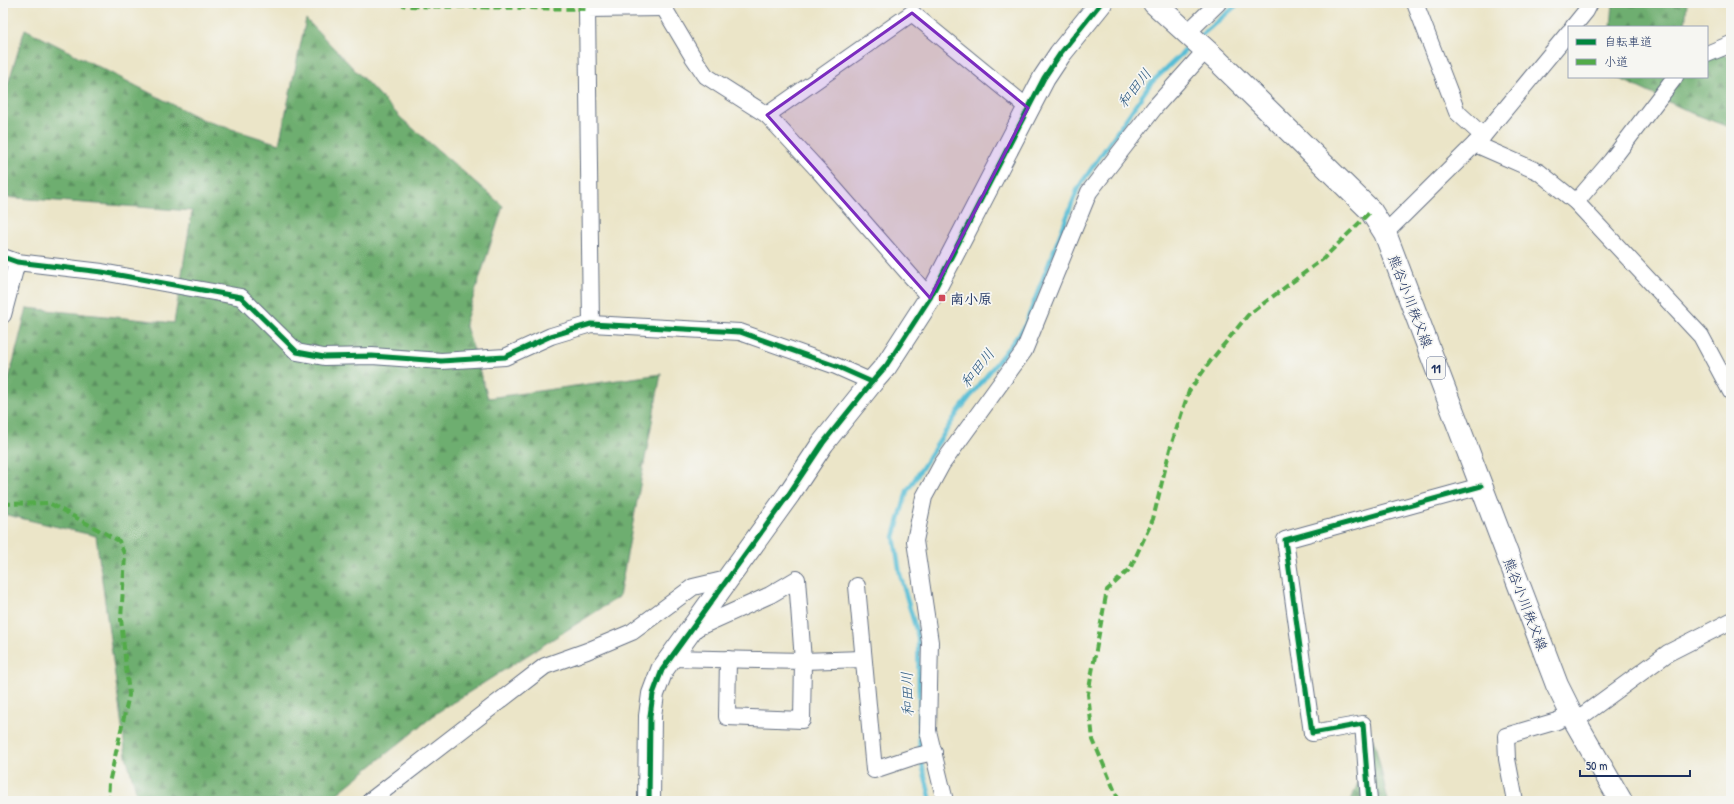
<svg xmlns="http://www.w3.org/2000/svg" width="1734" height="804" font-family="'Patrick Hand','Klee One',sans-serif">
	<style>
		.forest { fill: url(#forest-firs); stroke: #446e67 }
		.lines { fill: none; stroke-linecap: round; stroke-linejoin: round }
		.stream { stroke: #57bdd5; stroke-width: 4.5 }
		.street-casing { stroke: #646f83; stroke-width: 18 }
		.secondary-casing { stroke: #646f83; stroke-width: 24 }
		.primary-casing { stroke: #646f83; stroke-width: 24 }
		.street { stroke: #fff; stroke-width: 16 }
		.secondary { stroke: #fff; stroke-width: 22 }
		.primary { stroke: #fff; stroke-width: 22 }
		.quiet { stroke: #52ab49; stroke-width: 4; stroke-dasharray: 8 4; stroke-linecap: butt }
		.cycleway-casing { stroke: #f6f6f2; stroke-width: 8 }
		.cycleway { stroke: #00873e; stroke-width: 5 }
		.marked { fill: #7b2cbf; fill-opacity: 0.2; stroke: #7b2cbf; stroke-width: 3; stroke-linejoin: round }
		.poi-dot { fill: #d1495b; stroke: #f6f6f2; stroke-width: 1.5 }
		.labels { text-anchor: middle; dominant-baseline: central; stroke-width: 3.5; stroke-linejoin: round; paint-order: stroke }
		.shield { fill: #f6f6f2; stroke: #5d6b8a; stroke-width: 1 }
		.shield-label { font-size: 13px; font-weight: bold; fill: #1b2f5e }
		.poi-label { font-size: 14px; font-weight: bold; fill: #1b2f5e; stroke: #f6f6f2; text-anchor: start }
		.street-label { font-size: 14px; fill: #1b2f5e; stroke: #f6f6f2 }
		.water-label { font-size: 15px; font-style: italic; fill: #2d5a82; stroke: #f6f6f2 }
	</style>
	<defs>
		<pattern id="forest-firs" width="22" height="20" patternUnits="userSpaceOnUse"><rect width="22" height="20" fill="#6eae70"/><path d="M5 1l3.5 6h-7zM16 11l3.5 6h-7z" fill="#5a8e5f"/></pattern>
	</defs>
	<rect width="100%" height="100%" fill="#f6f6f2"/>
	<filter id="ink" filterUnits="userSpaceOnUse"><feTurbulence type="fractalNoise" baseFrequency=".025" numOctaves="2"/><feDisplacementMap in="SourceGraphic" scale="8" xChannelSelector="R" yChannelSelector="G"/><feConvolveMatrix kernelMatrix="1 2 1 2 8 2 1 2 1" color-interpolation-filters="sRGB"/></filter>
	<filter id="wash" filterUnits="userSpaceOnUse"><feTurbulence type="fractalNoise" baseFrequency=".012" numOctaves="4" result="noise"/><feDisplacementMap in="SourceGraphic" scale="16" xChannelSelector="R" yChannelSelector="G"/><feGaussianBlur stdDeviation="0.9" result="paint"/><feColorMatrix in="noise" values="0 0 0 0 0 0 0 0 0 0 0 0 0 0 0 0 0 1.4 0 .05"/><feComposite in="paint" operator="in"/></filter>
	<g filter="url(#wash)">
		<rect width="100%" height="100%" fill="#ebe5c8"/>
		<g class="forest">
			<polygon points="1613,3 1687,3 1685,27 1611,27"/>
			<polygon points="306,19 402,119 503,206 465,323 488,398 661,374 619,597 438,712 328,801 139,801 126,756 96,536 3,514 3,402 27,308 174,323 192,211 3,197 3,100 25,29 203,120 279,144"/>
			<polygon points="1707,46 1731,59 1731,128 1692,113 1616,77 1707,77"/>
			<polygon points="1374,739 1388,801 1351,801"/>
		</g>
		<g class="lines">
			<g class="stream">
				<polyline points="1199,37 1239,3"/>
				<polyline points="931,801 920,756 918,637 900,574 894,537 907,491 958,412 1024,328 1078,188 1151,83 1191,45"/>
			</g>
		</g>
	</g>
	<g filter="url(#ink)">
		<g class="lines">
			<defs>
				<g id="street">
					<polyline points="661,3 693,57 706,76 767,115 819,171 930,298"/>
					<polyline points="1415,3 1457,112 1483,136"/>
					<polyline points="1573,27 1586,11 1590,3"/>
					<polyline points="1187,33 1218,3"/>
					<polyline points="1707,54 1731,44"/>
					<polyline points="767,115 912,13 1028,108"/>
					<polyline points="1475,144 1539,172 1576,202 1701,336 1731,392"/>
					<polyline points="1576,202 1611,161 1675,77"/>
					<polyline points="1385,233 1483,136 1569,32"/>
					<polyline points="3,257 17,262 102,272 241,297 297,352 324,357 372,356 441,361 505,357 551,336 591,324 740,332 836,366 872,382"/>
					<polyline points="3,315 17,262"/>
					<polyline points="591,324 587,9 664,8"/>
					<polyline points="857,586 874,770 916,756 934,752"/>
					<polyline points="690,631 770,595 797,579 803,661 802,720 727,717 728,659"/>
					<polyline points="670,658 803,661 863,659"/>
					<polyline points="1575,721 1668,653 1731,621"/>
					<polyline points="370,801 545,666 587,651 632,632 693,587 727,579"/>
					<polyline points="945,801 928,731 930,642 915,541 924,497 942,464 1024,351 1089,192 1155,107 1206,50"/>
					<polyline points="1369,801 1363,724 1312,733 1285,540 1481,486"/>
					<polyline points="1515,801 1507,759 1506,736 1557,721 1572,714"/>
				</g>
				<polyline id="secondary" points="649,801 650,716 653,694 662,670 789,494 823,443 872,382 886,366 930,298 1044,78 1060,54 1101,3"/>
				<polyline id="primary" points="1154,3 1218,61 1371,211 1385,233 1557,685 1575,721 1621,801"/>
			</defs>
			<use href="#street" class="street-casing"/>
			<use href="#secondary" class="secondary-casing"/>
			<use href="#primary" class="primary-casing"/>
			<use href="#street" class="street"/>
			<use href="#secondary" class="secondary"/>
			<use href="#primary" class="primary"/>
			<g class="quiet">
				<polyline points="398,3 406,6 587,9"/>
				<polyline points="3,21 6,3"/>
				<polyline points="3,504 49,503 119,541 125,556 121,619 129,695 109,783 108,801"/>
				<polyline points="1119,801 1093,740 1088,694 1107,590 1130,569 1153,519 1170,449 1189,391 1212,359 1248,315 1323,259 1371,211"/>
			</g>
			<defs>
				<g id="cycleway">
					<polyline points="3,257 17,262 102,272 241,297 297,352 324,357 372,356 441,361 505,357 551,336 591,324 740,332 836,366 872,382"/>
					<polyline points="649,801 650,716 653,694 662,670 789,494 823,443 872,382 886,366 930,298 1044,78 1060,54 1101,3"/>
					<polyline points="1369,801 1363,724 1312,733 1285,540 1481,486"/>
				</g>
			</defs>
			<use href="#cycleway" class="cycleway-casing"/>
			<use href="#cycleway" class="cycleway"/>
		</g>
	</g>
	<path class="marked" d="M912 13 1028 108 930 298 767 115Z"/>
	<rect class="poi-dot" x="938" y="294" width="8" height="8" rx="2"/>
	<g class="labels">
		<rect class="shield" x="1427" y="357" width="18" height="22" rx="3"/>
		<g class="shield-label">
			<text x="1436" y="368">11</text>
		</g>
		<g class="poi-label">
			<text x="950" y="298">南小原</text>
		</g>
		<g class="street-label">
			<text transform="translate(1411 301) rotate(69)">熊谷小川秩父線</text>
			<text transform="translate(1526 604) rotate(69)">熊谷小川秩父線</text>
		</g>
		<g class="water-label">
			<text transform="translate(1134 88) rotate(-52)">和田川</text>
			<text transform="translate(977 368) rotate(-52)">和田川</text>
			<text transform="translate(907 694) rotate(-91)">和田川</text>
		</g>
	</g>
	<rect width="1734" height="804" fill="none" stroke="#f6f6f2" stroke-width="16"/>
	<rect x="1568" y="26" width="140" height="52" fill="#f6f6f2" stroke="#9ea6b7"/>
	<rect x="1576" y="39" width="20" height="6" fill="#00873e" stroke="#9ea6b7"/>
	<text x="1604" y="46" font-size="12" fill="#1b2f5e">自転車道</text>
	<rect x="1576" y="59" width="20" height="6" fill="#52ab49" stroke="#9ea6b7"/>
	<text x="1604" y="66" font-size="12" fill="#1b2f5e">小道</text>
	<path d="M1580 770v6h110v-6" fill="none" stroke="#1b2f5e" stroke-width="2"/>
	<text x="1586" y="770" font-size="12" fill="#1b2f5e" stroke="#f6f6f2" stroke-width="3" paint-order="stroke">50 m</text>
</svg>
